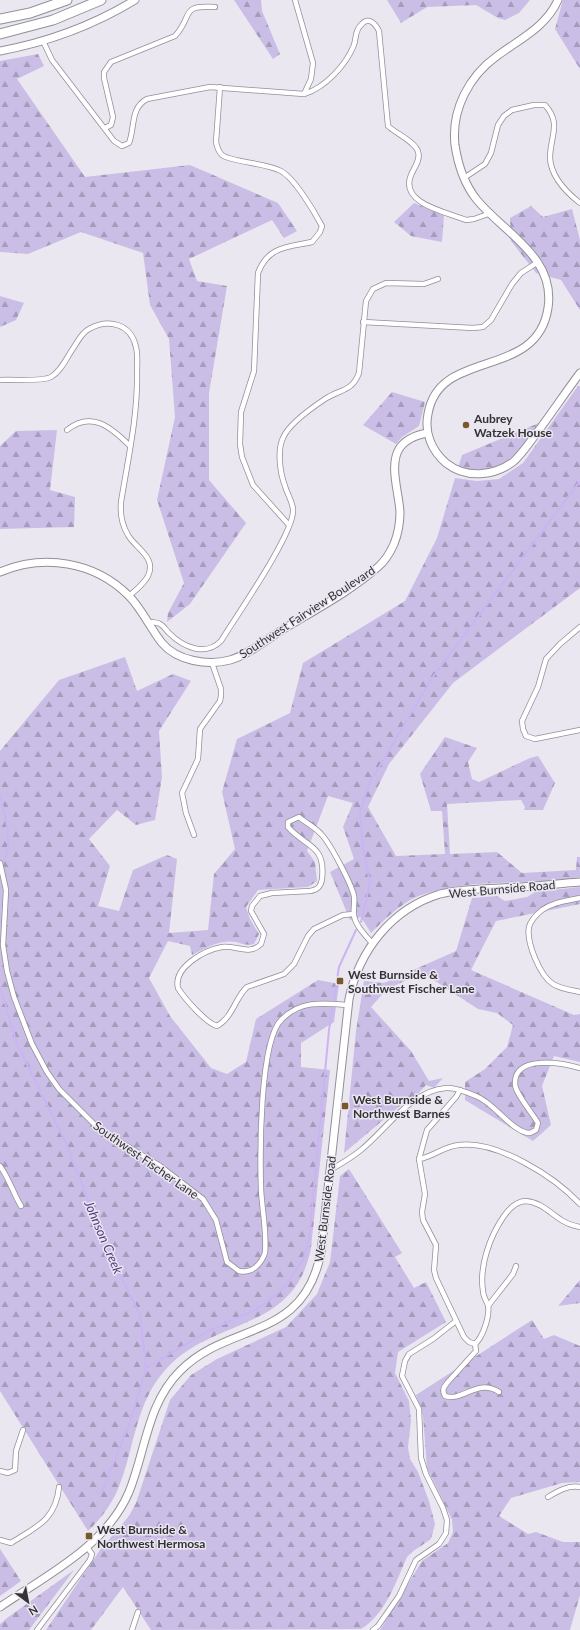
<svg xmlns="http://www.w3.org/2000/svg" width="580" height="1630" font-family="Lato,sans-serif">
	<style>
		.forest { fill: url(#forest-firs) }
		.lines { fill: none; stroke-linecap: round; stroke-linejoin: round }
		.stream { stroke: #cab4f3; stroke-width: 2 }
		.street-casing { stroke: #928f98; stroke-width: 6 }
		.secondary-casing { stroke: #928f98; stroke-width: 9 }
		.primary-casing { stroke: #928f98; stroke-width: 9 }
		.highway-casing { stroke: #928f98; stroke-width: 11 }
		.street { stroke: #fff; stroke-width: 4.5 }
		.secondary { stroke: #fff; stroke-width: 7 }
		.primary { stroke: #fff; stroke-width: 7 }
		.highway { stroke: #fff; stroke-width: 9 }
		.poi-dot { fill: #78592e; stroke: #eae7f1; stroke-width: 1.5 }
		.labels { text-anchor: middle; dominant-baseline: central; stroke-width: 3; stroke-linejoin: round; paint-order: stroke }
		.poi-label { font-size: 12px; font-weight: bold; fill: #333235; stroke: #eae7f1; text-anchor: start }
		.street-label { font-size: 12px; fill: #333235; stroke: #eae7f1 }
		.water-label { font-size: 13px; font-style: italic; fill: #563882; stroke: #eae7f1 }
	</style>
	<defs>
		<pattern id="forest-firs" width="22" height="20" patternUnits="userSpaceOnUse"><rect width="22" height="20" fill="#cbbee6"/><path d="M5 1l3.5 6h-7zM16 11l3.5 6h-7z" fill="#a59bbb"/></pattern>
	</defs>
	<rect width="100%" height="100%" fill="#eae7f1"/>
	<g class="forest">
		<polygon points="234,0 261,0 262,11 280,54 273,59"/>
		<polygon points="387,0 530,0 519,13 505,20 498,18 476,5 427,7 401,23"/>
		<polygon points="563,0 580,0 580,69 555,29"/>
		<polygon points="38,54 44,66 17,79 85,177 190,165 278,203 297,231 284,238 272,220 189,259 197,281 227,286 209,393 209,480 246,523 190,604 167,622 168,613 184,583 157,500 175,417 169,339 150,305 143,253 81,232 28,254 0,252 0,61"/>
		<polygon points="414,203 444,215 442,242 411,236 394,222"/>
		<polygon points="531,206 543,217 572,209 580,240 580,310 561,280 536,273 511,241 510,218"/>
		<polygon points="0,296 24,303 16,320 0,327"/>
		<path d="M578 386 580 387V588L453 683 389 764 368 807 396 856 445 854 442 811H431L420 774 445 737 477 748 468 762 472 779 479 782 530 758 538 756 555 783 543 810H524L525 807 521 800 447 804 450 854 497 852 522 873 576 870 577 857H580V877C527 887 468 876 416 897 399 905 384 920 371 933L361 917 350 920 330 872 354 859 343 827 353 803 328 796 307 851 315 862 317 881 308 887 258 890 246 907 250 919 259 934 254 944C246 946 243 944 236 942 220 939 206 948 192 955L190 946 168 941 149 978 170 1016 211 1068 227 1074 246 1062 256 1019 318 980 339 984 334 1022 301 1043V1067L330 1070 311 1248C295 1332 216 1317 168 1367 135 1401 135 1448 118 1489 111 1505 101 1519 88 1531L0 1391V751L59 680 125 657 137 691 173 674 191 681 159 731 162 777 155 820 136 825 117 810 89 839 110 866 98 906 119 911 133 870 167 855 177 859 169 933 208 930 214 874 235 849 222 792 237 739 290 713 303 663 405 601 437 538 455 478 477 481 499 479 523 463Z"/>
		<polygon points="392,392 425,402 419,426 402,437 396,444 363,425"/>
		<path d="M539 423C514 457 505 475 458 468L462 455Z"/>
		<polygon points="57,430 50,490 75,497 74,527 0,529 0,446 16,431"/>
		<polygon points="580,887 580,904 496,921 471,970 574,1015 580,1014 580,1062 554,1056 542,1086 551,1125 533,1141 465,1100 465,1082 485,1069 507,1047 513,1025 497,1013 478,1009 423,973 387,989 371,1007 411,1051 429,1081 443,1078 434,1088 426,1085 415,1097 407,1100 344,1153 356,1031 364,981 384,983 456,951 472,898 497,896 505,901 527,897 535,892"/>
		<path d="M349 1169 402 1253 395 1257 414 1288 426 1282 446 1322 398 1352 395 1373 409 1401 411 1421 408 1447 410 1459 418 1472 429 1501 435 1524 431 1539 412 1552 407 1557C396 1582 385 1615 361 1629L151 1630 123 1587 91 1630H46L100 1550 129 1516 136 1503 170 1400 191 1375 217 1359 286 1327 317 1294 330 1262 340 1176Z"/>
		<polygon points="580,1280 580,1303 558,1306"/>
		<polygon points="532,1320 544,1339 554,1335 580,1346 580,1482 562,1483 511,1498 499,1516 528,1534 536,1532 563,1542 580,1542 580,1595 570,1630 380,1630 422,1561 448,1543 453,1532 452,1520 427,1468 423,1416 416,1395"/>
		<polygon points="0,1549 21,1581 0,1596"/>
		<polygon points="74,1570 29,1630 0,1630 0,1624 7,1618"/>
	</g>
	<g class="lines">
		<g class="stream">
			<path d="M0 795C5 818 15 843 2 865"/>
			<polyline points="361,922 370,883 363,848 360,812 369,784 432,678 580,481"/>
			<polyline points="0,986 17,1044 66,1143 108,1251 140,1315 146,1368 130,1422 101,1494"/>
			<polyline points="334,999 339,967 356,930"/>
			<polyline points="146,1368 210,1330 255,1310 267,1302 283,1289 303,1260 309,1240 329,1030 333,1006"/>
		</g>
		<defs>
			<g id="street">
				<polyline points="295,0 313,63 311,79 304,94"/>
				<path d="M43 41 52 60 114 141 122 146 129 143C135 128 130 108 147 99L210 87 304 94C325 88 346 65 354 45 356 39 355 30 361 25 368 16 375 23 379 31L388 126C395 133 416 142 418 152 421 159 414 168 411 175 399 204 447 212 466 220L474 219 491 213"/>
				<path d="M220 87 216 142C217 147 218 151 222 155 231 162 267 163 281 171 295 179 314 211 322 226L320 232 312 242C288 247 268 246 258 273L254 371 241 412 240 444 242 457 253 485 289 525"/>
				<path d="M105 128 111 125 113 117 104 78V72L111 62 175 36C194 15 179 5 215 7"/>
				<path d="M464 178 485 164 491 153 498 125 504 116 512 110 534 105H545C562 124 550 136 550 158 551 177 566 192 580 203"/>
				<polyline points="363,322 473,328 483,327 491,320 512,284 521,273 538,262"/>
				<path d="M0 380C12 379 42 382 51 377 61 371 66 359 72 350 77 343 81 333 89 329 109 318 131 324 136 347 138 355 137 364 137 372 138 415 128 459 121 502 120 513 122 525 128 535 135 548 157 557 148 576 144 584 136 590 129 596"/>
				<path d="M67 430C92 410 112 428 130 446"/>
				<path d="M148 622C152 622 157 622 160 624 164 626 166 630 169 633 183 647 205 657 221 641 235 618 296 531 293 509 292 501 287 493 285 486 280 473 277 451 283 438 288 425 313 407 325 399 340 389 352 392 359 373L366 301 373 289 386 283 424 284 438 279"/>
				<polyline points="580,627 560,644 546,659 538,687 522,721 523,729 526,736 535,739 580,730"/>
				<polyline points="194,835 186,813 182,793 198,759 200,729 220,701 221,696 221,689 212,663"/>
				<path d="M0 863 6 890 3 945 7 971 14 997 32 1044 47 1072 59 1089 99 1129 160 1166 203 1199 216 1220 227 1262 239 1271C252 1274 261 1264 265 1253 267 1232 262 1210 261 1189 260 1157 259 1040 282 1019 301 1000 323 1003 348 1005"/>
				<path d="M580 898C567 901 553 902 542 910 537 914 531 920 529 927 526 942 540 976 553 984 561 989 571 990 580 992"/>
				<path d="M354 914 343 915 314 929 308 936 294 964 284 974 247 987C235 998 233 1017 217 1026 206 1023 184 998 178 988 173 967 205 950 222 947 237 945 249 956 261 944L264 934 251 911 252 906 260 896 272 893 310 891C318 890 321 886 322 879 326 844 305 847 288 827V822L299 817C306 823 315 827 321 834 330 843 351 883 354 896 355 903 353 909 354 915 355 925 365 935 372 943"/>
				<polyline points="460,1090 456,1097 427,1130 419,1159 425,1194 422,1212 423,1220 436,1245 434,1270 436,1278 464,1337 469,1342 475,1344"/>
				<path d="M419 1159C433 1157 444 1146 459 1145 497 1140 555 1177 580 1204"/>
				<path d="M0 1166C9 1178 13 1193 21 1206"/>
				<path d="M330 1170C341 1164 351 1158 361 1150 387 1129 410 1091 446 1088 456 1087 469 1093 478 1097 495 1104 513 1133 530 1133L536 1130 538 1123C533 1114 515 1093 515 1084 514 1054 563 1063 580 1068"/>
				<polyline points="488,1306 513,1274 516,1266"/>
				<path d="M475 1344C483 1337 490 1316 488 1305 486 1300 483 1296 483 1291 479 1266 490 1236 504 1216 509 1209 517 1201 526 1201 541 1202 551 1214 563 1221 568 1224 575 1226 580 1227"/>
				<path d="M475 1344 476 1351 447 1383C443 1388 442 1391 445 1396 463 1402 477 1378 499 1392"/>
				<polyline points="0,1471 8,1473 15,1470 16,1451 23,1430"/>
				<path d="M548 1497C558 1491 568 1485 580 1487"/>
				<path d="M0 1540 11 1543C36 1527 56 1520 59 1487"/>
				<polyline points="37,1630 90,1560 92,1554 87,1547"/>
				<polyline points="132,1630 138,1612"/>
				<polyline points="373,1630 378,1626 399,1596 416,1560 439,1544 446,1533 447,1520 443,1508 426,1474 421,1458 419,1409 402,1376 405,1361 409,1354 433,1339 456,1321"/>
			</g>
			<g id="secondary">
				<path d="M558 0C546 27 520 39 497 56 469 76 451 110 455 145 458 165 464 184 477 200 504 233 556 257 548 308 537 381 439 347 428 414 424 433 432 451 446 463 466 479 494 476 513 462 522 454 529 443 536 434 551 414 565 393 580 373"/>
				<path d="M0 51C48 42 94 25 135 0"/>
				<path d="M0 572C44 554 94 561 129 596 142 609 150 628 162 643 177 661 208 666 230 660 248 655 266 640 282 630 313 611 351 591 378 567 385 561 390 553 394 544 398 534 400 523 400 512 399 493 389 466 399 449 405 439 417 435 427 433"/>
			</g>
			<path id="primary" d="M0 1607C47 1575 106 1546 129 1492 146 1450 147 1404 180 1371 229 1321 304 1342 321 1252L349 999C359 951 391 909 440 894 459 889 481 889 501 888 527 887 554 884 580 882"/>
			<g id="highway">
				<polyline points="0,19 30,13 67,0"/>
				<polyline points="0,34 53,20 101,0"/>
			</g>
		</defs>
		<use href="#street" class="street-casing"/>
		<use href="#secondary" class="secondary-casing"/>
		<use href="#primary" class="primary-casing"/>
		<use href="#highway" class="highway-casing"/>
		<use href="#street" class="street"/>
		<use href="#secondary" class="secondary"/>
		<use href="#primary" class="primary"/>
		<use href="#highway" class="highway"/>
	</g>
	<g class="poi-dot">
		<circle cx="466" cy="425" r="4"/>
		<rect x="336" y="977" width="8" height="8" rx="2"/>
		<rect x="341" y="1102" width="8" height="8" rx="2"/>
		<rect x="85" y="1532" width="8" height="8" rx="2"/>
	</g>
	<g class="labels">
		<g class="poi-label">
			<text x="474" y="418">Aubrey<tspan x="474" dy="14">Watzek House</tspan></text>
			<text x="348" y="974">West Burnside &amp;<tspan x="348" dy="14">Southwest Fischer Lane</tspan></text>
			<text x="353" y="1099">West Burnside &amp;<tspan x="353" dy="14">Northwest Barnes</tspan></text>
			<text x="97" y="1529">West Burnside &amp;<tspan x="97" dy="14">Northwest Hermosa</tspan></text>
		</g>
		<g class="street-label">
			<text transform="translate(307 612) rotate(-33)">Southwest Fairview Boulevard</text>
			<text transform="translate(502 889) rotate(-5)">West Burnside Road</text>
			<text transform="translate(146 1160) rotate(35)">Southwest Fischer Lane</text>
			<text transform="translate(325 1209) rotate(-83)">West Burnside Road</text>
		</g>
		<g class="water-label">
			<text transform="translate(104 1237) rotate(67)">Johnson Creek</text>
		</g>
	</g>
	<g transform="translate(28 1602) rotate(148)" stroke="#eae7f1" stroke-width="3" paint-order="stroke">
	<path d="M0-3L7 15L0 10L-7 15Z" fill="#333235"/>
	<text y="-6" font-size="11" font-weight="bold" text-anchor="middle" fill="#333235">N</text>
	</g>
</svg>
